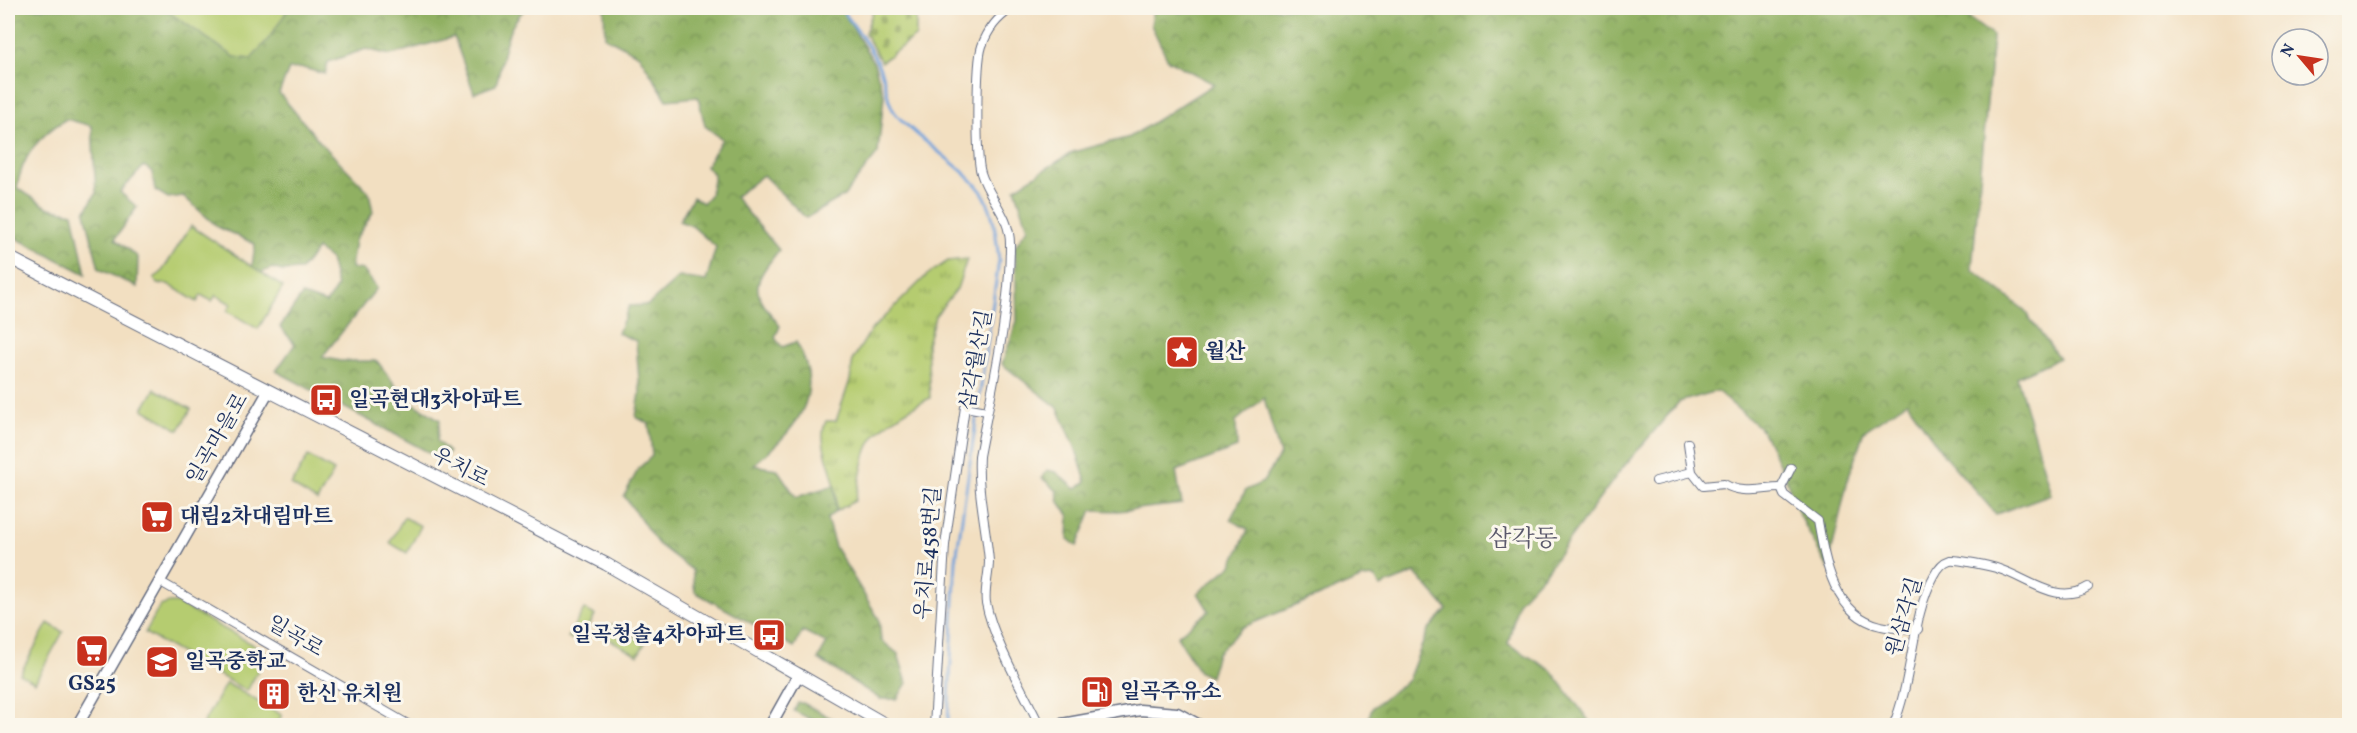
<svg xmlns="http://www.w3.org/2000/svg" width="2357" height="733" font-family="Vollkorn,'Noto Serif KR',serif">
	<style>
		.grass { fill: url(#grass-tufts); stroke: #687e67; stroke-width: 1.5 }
		.forest { fill: url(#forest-crowns); stroke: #567060; stroke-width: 1.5 }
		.cemetery { fill: url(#cemetery-stones); stroke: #687e67; stroke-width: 1.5 }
		.park { fill: #b5cc70; stroke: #687e67; stroke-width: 1.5 }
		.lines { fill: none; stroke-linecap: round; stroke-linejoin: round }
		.stream { stroke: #6fa0d9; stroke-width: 3 }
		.minor-casing { stroke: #666d81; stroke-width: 10 }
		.tertiary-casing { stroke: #666d81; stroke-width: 13 }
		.secondary-casing { stroke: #666d81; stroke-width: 14 }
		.minor { stroke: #fff; stroke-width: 8 }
		.tertiary { stroke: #fff; stroke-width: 10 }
		.secondary { stroke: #fff; stroke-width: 12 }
		.labels { text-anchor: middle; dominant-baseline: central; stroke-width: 6; stroke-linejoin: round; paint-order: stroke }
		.poi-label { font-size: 21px; font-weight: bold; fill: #1b2f5e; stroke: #fbf7ec; text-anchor: start }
		.street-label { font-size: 21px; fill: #1b2f5e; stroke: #fbf7ec }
		.quarter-label { font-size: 24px; fill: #5b596c; stroke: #fbf7ec }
	</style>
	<defs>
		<pattern id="grass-tufts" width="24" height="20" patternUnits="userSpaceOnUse" patternTransform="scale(1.5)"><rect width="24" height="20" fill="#b5cc70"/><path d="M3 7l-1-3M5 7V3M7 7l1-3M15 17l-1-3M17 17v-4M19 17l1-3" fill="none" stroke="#92a65f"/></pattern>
		<pattern id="forest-crowns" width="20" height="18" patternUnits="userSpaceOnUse" patternTransform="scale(1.5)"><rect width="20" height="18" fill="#90b062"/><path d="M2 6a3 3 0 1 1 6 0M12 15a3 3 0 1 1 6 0" fill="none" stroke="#759054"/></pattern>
		<pattern id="cemetery-stones" width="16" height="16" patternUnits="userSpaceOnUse" patternTransform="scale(1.5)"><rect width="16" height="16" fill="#b5cc70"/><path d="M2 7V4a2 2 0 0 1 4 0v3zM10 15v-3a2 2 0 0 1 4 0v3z" fill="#92a65f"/></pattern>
	</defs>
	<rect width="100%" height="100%" fill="#fbf7ec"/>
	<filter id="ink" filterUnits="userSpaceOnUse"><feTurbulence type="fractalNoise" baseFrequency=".0167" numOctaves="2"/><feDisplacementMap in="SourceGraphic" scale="12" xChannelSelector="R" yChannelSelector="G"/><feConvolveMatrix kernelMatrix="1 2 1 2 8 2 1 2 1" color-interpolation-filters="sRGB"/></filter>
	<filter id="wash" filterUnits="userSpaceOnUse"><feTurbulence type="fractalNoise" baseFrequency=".008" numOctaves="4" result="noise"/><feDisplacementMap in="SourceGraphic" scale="24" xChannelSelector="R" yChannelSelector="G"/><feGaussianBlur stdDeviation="1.35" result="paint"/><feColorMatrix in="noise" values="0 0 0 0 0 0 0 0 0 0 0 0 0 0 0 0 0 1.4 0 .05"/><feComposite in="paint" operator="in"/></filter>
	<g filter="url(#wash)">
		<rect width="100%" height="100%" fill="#f2dfc1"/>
		<g class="grass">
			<path d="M967 259 957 289 935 316 927 344 930 398C912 407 890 419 876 434 862 450 861 481 855 501L836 511C836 502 837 491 834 482 830 463 817 440 826 421H836L850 380 853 359 871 330 927 275 948 261Z"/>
			<polygon points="612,624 645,643 638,655 605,637"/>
		</g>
		<g class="forest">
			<path d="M8 8H163L235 57 287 11 280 8H526C503 30 504 56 496 85L474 93 454 37 390 55 366 49 328 62 325 74 303 68 289 69 279 93 321 143 369 192 373 212 355 240 351 268 363 270 377 288 322 357 340 361H377L405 398 440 420 437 441 449 452 443 460 276 371 295 344 280 327 302 295 326 303 337 287 330 259 317 249 301 270 282 271 272 268 261 273 252 267 255 244 218 227 183 196 168 198 155 190 152 172 144 166 120 192 137 207 115 239 138 257 137 287 99 269 85 212 96 193 92 126 66 119C39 136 22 155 17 188L49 208 73 213 86 274 8 234Z"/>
			<path d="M604 8H841L874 63 884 95 878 153 844 196 806 218 763 175 735 197 779 250C750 287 751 290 780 326L775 338 782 347 796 342C829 396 793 432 753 465L777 469 796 497 835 485 836 511 827 519 835 547 879 619 881 640 898 654 907 683 897 699H880L818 659 827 643 803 631 794 647 695 592 692 570 658 544 624 496 639 468 652 456 649 424 636 417 640 393 636 341 618 333 629 306 648 305 679 277 706 281 716 247 692 226 679 221 693 197 703 203 710 195 714 175 706 166 722 139 705 126 698 97 667 100 639 55 605 37Z"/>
			<polygon points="1154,8 1172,8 1180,13 1192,8 1955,8 1993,36 1972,269 2023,309 2059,358 2017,377 2051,494 1996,514 1944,455 1907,402 1864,431 1848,479 1828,568 1798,512 1784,473 1762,430 1717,391 1679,402 1620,471 1544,574 1518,602 1508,644 1551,670 1593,726 1365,725 1373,707 1408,680 1428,630 1447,609 1415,573 1380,587 1375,577 1363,578 1243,627 1217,653 1210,677 1199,672 1177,636 1209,611 1198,593 1232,565 1248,529 1230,520 1246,490 1263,482 1280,455 1264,398 1236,421 1237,448 1176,471 1182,504 1118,511 1092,510 1077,546 1068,539 1069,516 1059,502 1057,491 1042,478 1047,470 1056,472 1076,489 1086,482 1076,449 1058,408 1002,364 1017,321 1015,246 1028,228 1015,188 1073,152 1130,137 1214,84 1168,60 1151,25"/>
			<polygon points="798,703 803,703 844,725 822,725 794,711"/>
		</g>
		<polygon class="cemetery" points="874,8 910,8 916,14 916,36 881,62 865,33"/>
		<g class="park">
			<polygon points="163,8 280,8 287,11 269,38 251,59 235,57"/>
			<polygon points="191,226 283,287 258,329 227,311 231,304 216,295 212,301 201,295 197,302 168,284 157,284 154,278 161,273"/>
			<polygon points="155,389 191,409 179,430 143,409"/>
			<polygon points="308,456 334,471 317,501 291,485"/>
			<polygon points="404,517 421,526 407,553 390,543"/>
			<polygon points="169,603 177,603 265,651 265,658 247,691 145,633 160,606"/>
			<polygon points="584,609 595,615 579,643 568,637"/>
			<polygon points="48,623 63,632 35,682 20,674"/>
			<polygon points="226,683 282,715 276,725 202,725"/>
		</g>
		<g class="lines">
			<path class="stream" d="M841 8C856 29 873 49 882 74 887 86 887 103 895 113 918 141 970 170 985 197 995 217 996 238 999 260L956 560 948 719"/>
		</g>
	</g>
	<g filter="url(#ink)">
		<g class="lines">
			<defs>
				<g id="minor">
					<path d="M1012 8C997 18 988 29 982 46 976 63 976 156 981 173 989 199 1010 215 1010 244 1010 315 992 387 979 456 977 492 986 526 989 561 989 575 984 590 986 603 993 640 1023 690 1040 726"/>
					<path d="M1688 443 1692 472 1703 486 1724 484C1743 495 1760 488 1781 488"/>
					<path d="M1791 468 1781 488 1784 495 1818 521C1825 562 1834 615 1881 626 1892 629 1906 628 1918 629"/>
					<polyline points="1656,481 1692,472"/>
					<polyline points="159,581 411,726"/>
					<polyline points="934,726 945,545 965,407 987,411"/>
					<path d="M1893 726C1913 680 1911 617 1934 576 1937 570 1943 562 1950 560 1955 559 1992 566 1999 569 2028 578 2057 606 2088 587"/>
				</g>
				<g id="tertiary">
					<polyline points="77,726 268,392"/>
					<polyline points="770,726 799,674"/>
					<polyline points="1051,726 1140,710 1177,713 1201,726"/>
				</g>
				<polyline id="secondary" points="8,257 606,564 888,726"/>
			</defs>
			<use href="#minor" class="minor-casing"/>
			<use href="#tertiary" class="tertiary-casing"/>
			<use href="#secondary" class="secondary-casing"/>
			<use href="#minor" class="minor"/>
			<use href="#tertiary" class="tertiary"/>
			<use href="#secondary" class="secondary"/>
		</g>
	</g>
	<defs>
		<symbol id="sight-square" viewBox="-11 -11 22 22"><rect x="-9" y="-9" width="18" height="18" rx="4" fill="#c8321e" stroke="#fbf7ec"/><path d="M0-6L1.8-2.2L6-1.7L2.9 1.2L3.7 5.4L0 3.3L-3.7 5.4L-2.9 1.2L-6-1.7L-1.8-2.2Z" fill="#fff"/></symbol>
		<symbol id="bus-square" viewBox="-11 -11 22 22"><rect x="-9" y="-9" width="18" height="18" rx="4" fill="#c8321e" stroke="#fbf7ec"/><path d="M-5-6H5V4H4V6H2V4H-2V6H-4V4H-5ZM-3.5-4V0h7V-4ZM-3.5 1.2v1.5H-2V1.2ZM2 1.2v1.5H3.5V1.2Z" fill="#fff"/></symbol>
		<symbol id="supermarket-square" viewBox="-11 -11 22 22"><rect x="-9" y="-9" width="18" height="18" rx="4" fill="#c8321e" stroke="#fbf7ec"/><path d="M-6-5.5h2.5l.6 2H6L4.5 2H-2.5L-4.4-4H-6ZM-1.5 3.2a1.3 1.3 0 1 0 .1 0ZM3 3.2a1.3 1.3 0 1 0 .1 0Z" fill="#fff"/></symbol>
		<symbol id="school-square" viewBox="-11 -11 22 22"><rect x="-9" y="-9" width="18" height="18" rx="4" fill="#c8321e" stroke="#fbf7ec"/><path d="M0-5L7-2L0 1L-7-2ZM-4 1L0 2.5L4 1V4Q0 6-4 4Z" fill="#fff"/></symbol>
		<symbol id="fuel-square" viewBox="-11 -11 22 22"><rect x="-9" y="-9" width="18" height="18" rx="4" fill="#c8321e" stroke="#fbf7ec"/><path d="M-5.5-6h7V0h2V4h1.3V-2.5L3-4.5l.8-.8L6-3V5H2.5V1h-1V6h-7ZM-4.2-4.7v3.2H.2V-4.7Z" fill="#fff"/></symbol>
		<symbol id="building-square" viewBox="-11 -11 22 22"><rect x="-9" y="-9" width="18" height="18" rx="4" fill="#c8321e" stroke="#fbf7ec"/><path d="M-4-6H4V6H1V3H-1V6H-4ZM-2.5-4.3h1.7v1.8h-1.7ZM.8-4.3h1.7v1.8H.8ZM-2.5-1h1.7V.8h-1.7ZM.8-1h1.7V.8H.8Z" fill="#fff"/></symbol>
	</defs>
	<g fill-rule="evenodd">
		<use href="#sight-square" x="1163" y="333" width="38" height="38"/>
		<use href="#bus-square" x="307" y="381" width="38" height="38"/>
		<use href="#supermarket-square" x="138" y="498" width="38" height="38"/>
		<use href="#bus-square" x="750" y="616" width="38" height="38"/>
		<use href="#supermarket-square" x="73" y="632" width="38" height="38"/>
		<use href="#school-square" x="143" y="643" width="38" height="38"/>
		<use href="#fuel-square" x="1078" y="673" width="38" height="38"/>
		<use href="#building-square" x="255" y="675" width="38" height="38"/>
	</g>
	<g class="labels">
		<g class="poi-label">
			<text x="1205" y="352">월산</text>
			<text x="349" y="400">일곡현대3차아파트</text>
			<text x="180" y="517">대림2차대림마트</text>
			<text x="746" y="635" text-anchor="end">일곡청솔4차아파트</text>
			<text x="185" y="662">일곡중학교</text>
			<text x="92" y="684" text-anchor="middle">GS25</text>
			<text x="1120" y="692">일곡주유소</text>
			<text x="297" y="694">한신 유치원</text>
		</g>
		<g class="street-label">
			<text transform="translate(977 360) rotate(-80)">삼각월산길</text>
			<text transform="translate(218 439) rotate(-60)">일곡마을로</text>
			<text transform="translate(460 468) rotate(27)">우치로</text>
			<text transform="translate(929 553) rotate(-85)">우치로458번길</text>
			<text transform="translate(1905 617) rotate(-74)">원삼각길</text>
			<text transform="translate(295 637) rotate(30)">일곡로</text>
		</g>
		<g class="quarter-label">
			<text x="1523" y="540">삼각동</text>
		</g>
	</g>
	<rect width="2357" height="733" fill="none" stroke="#fbf7ec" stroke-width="30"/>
	<g transform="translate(2300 57) rotate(299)"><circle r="28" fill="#fbf7ec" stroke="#a1a7b3" stroke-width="1.5"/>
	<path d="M0-4.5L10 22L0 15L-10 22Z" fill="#c8321e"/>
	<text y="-9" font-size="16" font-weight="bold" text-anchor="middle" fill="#1b2f5e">N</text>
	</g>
</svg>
